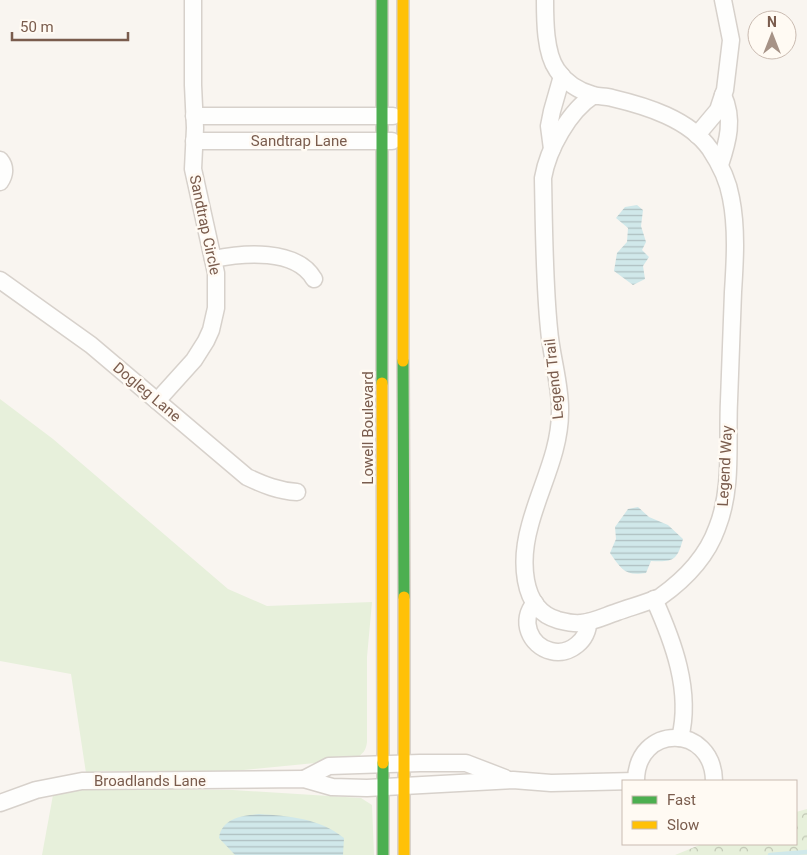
<svg xmlns="http://www.w3.org/2000/svg" width="807" height="855" font-family="Roboto,sans-serif">
	<style>
		.grass { fill: #e7f0db }
		.park { fill: url(#park-crowns) }
		.water { fill: url(#water-rules) }
		.lines { fill: none; stroke-linecap: round; stroke-linejoin: round }
		.stream { stroke: #d0e8ea; stroke-width: 4.5 }
		.street-casing { stroke: #d7d1cb; stroke-width: 19 }
		.fast-casing { stroke: #d9d2cb; stroke-width: 14 }
		.slow-casing { stroke: #d9d2cb; stroke-width: 14 }
		.street { stroke: #fefefd; stroke-width: 16 }
		.fast { stroke: #4caf50; stroke-width: 11 }
		.slow { stroke: #ffc107; stroke-width: 11 }
		.labels { text-anchor: middle; dominant-baseline: central; stroke-width: 5; stroke-linejoin: round; paint-order: stroke }
		.street-label { font-size: 15px; fill: #7a5c4d; stroke: #fffaf3 }
	</style>
	<defs>
		<pattern id="park-crowns" width="20" height="18" patternUnits="userSpaceOnUse" patternTransform="scale(1.25)"><rect width="20" height="18" fill="#e7f0db"/><path d="M2 6a3 3 0 1 1 6 0M12 15a3 3 0 1 1 6 0" fill="none" stroke="#c0c6b4"/></pattern>
		<pattern id="water-rules" width="6" height="5" patternUnits="userSpaceOnUse" patternTransform="scale(1.25)"><rect width="6" height="5" fill="#d0e8ea"/><path d="M0 2.5h6" fill="none" stroke="#aebfc0"/></pattern>
	</defs>
	<rect width="100%" height="100%" fill="#f9f5f0"/>
	<g class="grass">
		<path d="M0 399 53 439 228 589 267 606 372 602 367 657V742C366 751 363 753 356 759L234 771H102L86 773 71 674 0 661Z"/>
		<polygon points="93,788 233,790 361,798 372,805 374,855 42,855 53,795"/>
	</g>
	<polygon class="park" points="807,809 807,855 675,855 702,844 796,844 796,812"/>
	<g class="water">
		<polygon points="637,205 643,210 641,226 646,242 642,250 649,257 643,266 645,279 633,285 614,271 617,253 627,242 628,228 616,218 625,207"/>
		<path d="M638 507 649 517 668 525 683 539C677 561 673 562 651 561L646 573C625 576 622 570 610 553L616 539 615 527 628 509Z"/>
		<path d="M259 814C289 816 319 818 344 838L343 855H235L219 838C222 818 242 816 259 814Z"/>
	</g>
	<g class="lines">
		<polyline class="stream" points="770,855 807,852"/>
		<defs>
			<g id="street">
				<path d="M545 0C545 20 545 53 557 70 565 82 579 91 593 95 599 97 606 96 612 98 646 106 689 119 710 149 720 164 728 180 731 198 737 228 735 261 733 292 732 328 730 365 729 401 727 443 733 488 717 528 707 556 684 580 660 597 646 603 631 607 617 612 605 616 593 622 581 623 573 624 566 622 558 620 519 609 521 557 530 525 540 487 560 452 560 412 561 386 551 356 549 329 544 279 544 228 543 178 548 149 569 111 594 95"/>
				<polyline points="723,0 731,40 725,90 723,95"/>
				<polyline points="194,116 393,116"/>
				<path d="M697 135 718 110 723 95C734 119 728 141 720 165"/>
				<polyline points="194,141 392,141"/>
				<polyline points="552,149 549,126 552,111 562,76"/>
				<path d="M0 160C6 167 5 175 0 182"/>
				<path d="M213 259C243 253 296 248 314 279"/>
				<path d="M0 280 91 345 247 477C264 485 279 491 297 492"/>
				<polyline points="157,401 194,360 206,341 211,330 216,308 216,273 193,169 195,128 193,85 193,0"/>
				<path d="M654 599C673 641 692 691 680 738"/>
				<path d="M535 603C519 620 530 646 551 651 570 656 589 639 588 622"/>
				<polyline points="304,779 329,766 420,763 466,763 505,778"/>
				<path d="M636 781C636 724 713 723 714 781"/>
				<polyline points="0,803 36,790 82,781 304,779 332,787 367,788 513,780 551,783 635,781"/>
			</g>
			<g id="fast">
				<polyline points="382,0 382,383"/>
				<polyline points="403,361 404,597"/>
				<polyline points="383,763 383,855"/>
			</g>
			<g id="slow">
				<polyline points="403,0 403,361"/>
				<polyline points="382,383 383,763"/>
				<polyline points="404,597 404,855"/>
			</g>
		</defs>
		<use href="#street" class="street-casing"/>
		<use href="#fast" class="fast-casing"/>
		<use href="#slow" class="slow-casing"/>
		<use href="#street" class="street"/>
		<use href="#fast" class="fast"/>
		<use href="#slow" class="slow"/>
	</g>
	<g class="labels">
		<g class="street-label">
			<text x="299" y="141">Sandtrap Lane</text>
			<text transform="translate(205 225) rotate(78)">Sandtrap Circle</text>
			<text transform="translate(554 379) rotate(-96)">Legend Trail</text>
			<text transform="translate(147 392) rotate(40)">Dogleg Lane</text>
			<text transform="translate(368 428) rotate(-90)">Lowell Boulevard</text>
			<text transform="translate(725 466) rotate(-87)">Legend Way</text>
			<text x="150" y="781">Broadlands Lane</text>
		</g>
	</g>
	<rect x="622" y="780" width="175" height="65" fill="#fffaf3" stroke="#cabbb1"/>
	<rect x="632" y="796" width="25" height="8" fill="#4caf50" stroke="#cabbb1"/>
	<text x="667" y="805" font-size="15" fill="#7a5c4d">Fast</text>
	<rect x="632" y="821" width="25" height="8" fill="#ffc107" stroke="#cabbb1"/>
	<text x="667" y="830" font-size="15" fill="#7a5c4d">Slow</text>
	<g transform="translate(772 35)"><circle r="24" fill="#fffaf3" stroke="#cabbb1"/>
	<path d="M0-4L9 19L0 12L-9 19Z" fill="#a69286"/>
	<text y="-8" font-size="14" font-weight="bold" text-anchor="middle" fill="#7a5c4d">N</text>
	</g>
	<path d="M12 32v8h116v-8" fill="none" stroke="#7a5c4d" stroke-width="2.5"/>
	<text x="20" y="32" font-size="15" fill="#7a5c4d" stroke="#fffaf3" stroke-width="4" paint-order="stroke">50 m</text>
</svg>
